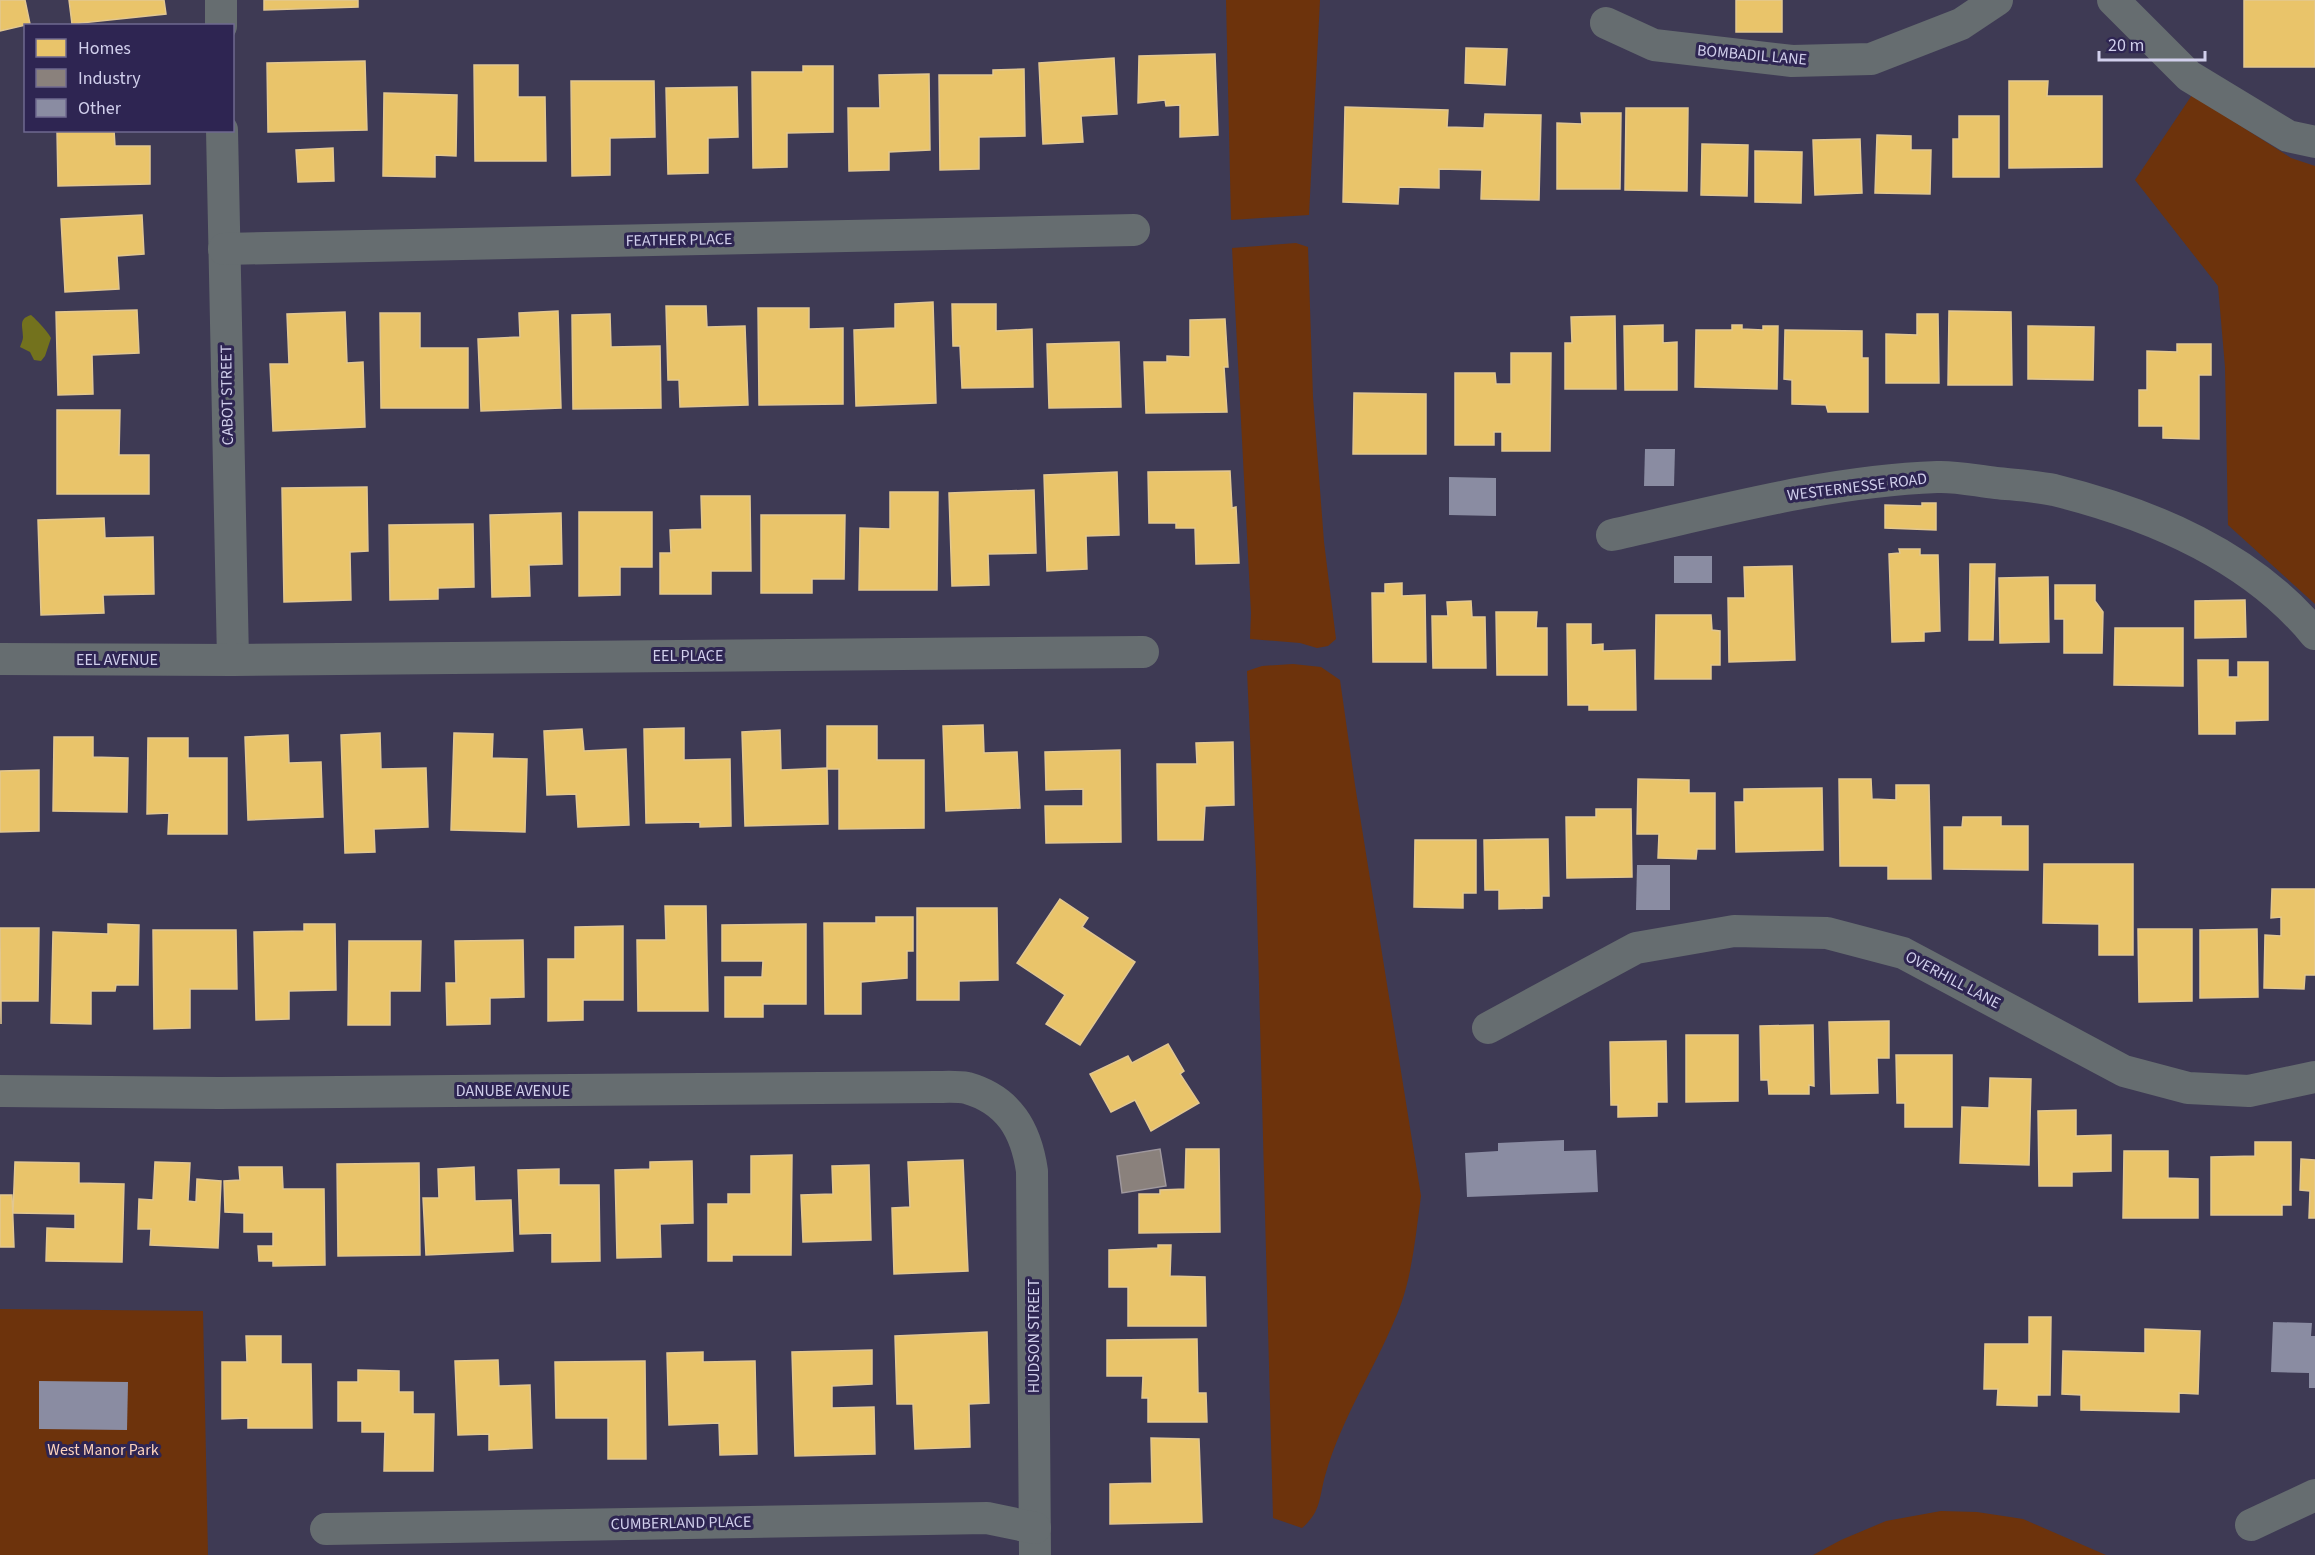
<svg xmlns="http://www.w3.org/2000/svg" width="2315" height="1555" font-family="'Source Sans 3',sans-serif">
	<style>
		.green { fill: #6d330c }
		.water { fill: #73721d }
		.homes { fill: #e9c46a; stroke: #e2c791; stroke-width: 1.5 }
		.industry { fill: #8a817c; stroke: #9f989e; stroke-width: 1.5 }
		.building { fill: #8a8ca2 }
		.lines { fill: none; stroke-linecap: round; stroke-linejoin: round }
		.street { stroke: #666d70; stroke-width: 32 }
		.labels { text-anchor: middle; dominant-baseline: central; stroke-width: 6; stroke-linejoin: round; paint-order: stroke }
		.street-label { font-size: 16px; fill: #d1cfec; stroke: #2e2552 }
		.park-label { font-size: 16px; fill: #fdd3bc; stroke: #2e2552 }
	</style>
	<rect width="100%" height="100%" fill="#3e3a54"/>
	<g class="green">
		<polygon points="1226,0 1320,0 1309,215 1231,220"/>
		<polygon points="2192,95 2291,158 2315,166 2315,604 2228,525 2225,367 2218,286 2135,180"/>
		<polygon points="1296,243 1308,247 1313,397 1324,542 1336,639 1328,646 1317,648 1300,643 1250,639 1251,613 1232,248"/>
		<path d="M1293 664 1321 667 1340 680 1355 785 1421 1196C1416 1232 1413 1270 1401 1304 1379 1363 1342 1415 1325 1476 1319 1498 1321 1512 1302 1528L1273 1518 1256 870 1247 671 1262 666Z"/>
		<polygon points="0,1309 203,1311 208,1555 0,1555"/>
		<polygon points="1941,1511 1977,1512 2023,1519 2106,1555 1813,1555 1841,1540 1886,1521"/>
	</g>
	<path class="water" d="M31 315C35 318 49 333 51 338L45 356 41 361 34 360 30 352 20 347C21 344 23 340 23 337 23 326 18 319 31 315Z"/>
	<g class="homes">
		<polygon points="0,0 25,0 30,24 0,31"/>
		<polygon points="69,0 164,0 166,14 72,24"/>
		<polygon points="264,0 358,0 358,7 264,10"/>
		<rect x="1736" y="0" width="46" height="32"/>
		<rect x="2244" y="0" width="71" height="67"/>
		<polygon points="1466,48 1507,49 1505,85 1465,83"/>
		<polygon points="1215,54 1218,135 1180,137 1180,105 1166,106 1165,100 1138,103 1139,56"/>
		<polygon points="1114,58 1117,114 1081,116 1083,142 1043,144 1039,63"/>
		<polygon points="365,61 367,130 268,132 267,63"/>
		<polygon points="474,65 518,65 518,97 545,97 546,161 475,161"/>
		<polygon points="803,66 833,66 833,132 787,133 787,167 753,168 752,72 803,72"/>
		<polygon points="1024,69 1025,136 979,137 979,169 940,170 939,75 993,75 993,70"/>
		<polygon points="929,74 930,150 889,152 889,170 849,171 848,108 880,108 879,75"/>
		<polygon points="571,81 654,81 655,137 610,138 610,175 572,176"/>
		<polygon points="2009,81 2048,81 2047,96 2102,96 2102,167 2009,168"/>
		<polygon points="737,87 738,137 708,138 708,173 668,174 666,88"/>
		<polygon points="384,93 457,95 456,156 435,155 435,177 383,176"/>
		<polygon points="1345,107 1448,110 1447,127 1484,128 1485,114 1541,115 1539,200 1481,199 1482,170 1439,169 1439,188 1399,187 1398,204 1343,202"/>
		<polygon points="1626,108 1688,108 1687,191 1625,190"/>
		<polygon points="1581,113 1621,113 1620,189 1557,189 1557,123 1582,124"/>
		<polygon points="1959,116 1999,116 1999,177 1953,177 1953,139 1959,139"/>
		<polygon points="50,130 114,130 115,146 150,146 150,184 58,186 57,131"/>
		<polygon points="1877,135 1911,136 1911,150 1931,150 1930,194 1875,193"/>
		<polygon points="1860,139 1862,193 1815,195 1813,140"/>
		<polygon points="1702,144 1748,145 1747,196 1701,195"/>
		<polygon points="333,148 334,181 298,182 296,150"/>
		<polygon points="1755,151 1802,152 1801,203 1755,202"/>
		<polygon points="142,215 144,254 117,256 119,289 65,292 61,219"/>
		<polygon points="933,302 936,403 856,406 854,330 895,328 895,304"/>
		<polygon points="952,304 996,304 996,331 1032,329 1033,387 962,388 960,346 953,346"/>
		<polygon points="666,306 706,306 707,327 745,326 748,405 680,407 679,380 668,380"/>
		<polygon points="758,308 809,308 809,329 843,328 843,404 759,405"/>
		<polygon points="137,310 139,353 92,355 93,394 58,395 56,312"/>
		<polygon points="558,311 561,408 481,411 478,339 520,337 519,313"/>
		<polygon points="1949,311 2011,312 2012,385 1948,385"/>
		<polygon points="345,312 347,363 363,362 365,427 273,431 270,364 289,364 287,314"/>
		<polygon points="380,313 420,313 420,348 468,348 468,408 381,408"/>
		<polygon points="610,314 611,347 660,346 661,408 573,409 572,315"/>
		<polygon points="1917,314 1938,314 1939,383 1886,383 1886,334 1917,335"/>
		<polygon points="1615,316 1616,389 1565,389 1565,343 1572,343 1571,317"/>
		<polygon points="1225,319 1228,367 1224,367 1227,412 1146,413 1144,362 1167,362 1167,356 1190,357 1190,320"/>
		<polygon points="1663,325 1663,343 1677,342 1677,390 1625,390 1624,326"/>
		<polygon points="1732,325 1742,325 1742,329 1763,330 1763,326 1778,326 1777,389 1695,387 1696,330 1732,330"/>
		<polygon points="2028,326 2094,327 2093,380 2028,379"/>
		<polygon points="1785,330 1862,331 1862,358 1868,358 1868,412 1828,412 1826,405 1792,404 1792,380 1784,379"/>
		<polygon points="1119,342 1121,407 1049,408 1047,344"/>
		<polygon points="2177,344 2211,344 2211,375 2199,375 2199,439 2163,438 2163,426 2139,426 2139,390 2147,390 2147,351 2177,352"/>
		<polygon points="1511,353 1551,353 1550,451 1502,451 1502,432 1494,432 1494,445 1455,445 1455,373 1495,373 1496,384 1511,384"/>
		<polygon points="1354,393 1426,394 1426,454 1353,454"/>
		<polygon points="57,410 120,410 119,455 149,455 149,494 57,494"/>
		<polygon points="1230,471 1232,508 1236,507 1239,563 1196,564 1195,528 1176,528 1176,523 1149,523 1148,472"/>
		<polygon points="1117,472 1119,535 1086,536 1087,569 1047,571 1044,475"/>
		<polygon points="367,487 368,551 350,552 351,600 284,602 282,488"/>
		<polygon points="1034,490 1036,553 988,554 989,585 952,586 949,493"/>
		<polygon points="890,492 938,492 937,590 859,590 860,528 890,529"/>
		<polygon points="701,496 750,496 751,571 711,571 711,594 660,594 660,553 671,553 670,530 702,529"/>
		<polygon points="1922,503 1936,503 1936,530 1885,528 1885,505 1922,506"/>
		<polygon points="579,512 652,512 652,567 620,567 620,595 579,596"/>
		<polygon points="561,513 562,564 529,565 530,596 492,597 490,515"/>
		<polygon points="761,515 845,515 844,579 812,579 812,593 761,593"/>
		<polygon points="104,518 105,538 153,537 154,594 103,595 104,613 41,615 38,520"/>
		<polygon points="473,524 474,587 438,588 438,599 390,600 389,525"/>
		<polygon points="1899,549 1920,549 1920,555 1938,555 1940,631 1924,632 1924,641 1892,642 1889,554 1900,553"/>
		<polygon points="1970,564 1995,564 1993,640 1969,640"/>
		<polygon points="1792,566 1795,660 1729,662 1728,598 1745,598 1744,567"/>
		<polygon points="2048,577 2049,642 2000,643 1999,578"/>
		<polygon points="1402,583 1402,596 1425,595 1426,662 1373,662 1372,593 1385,593 1385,584"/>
		<polygon points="2055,585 2095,585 2095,601 2103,612 2102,653 2064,653 2064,619 2055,619"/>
		<polygon points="2245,600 2246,637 2195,638 2195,601"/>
		<polygon points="1471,601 1472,617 1485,617 1486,668 1433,668 1432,616 1448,616 1447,602"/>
		<polygon points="1496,612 1537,612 1536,628 1547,628 1547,675 1497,675"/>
		<polygon points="1656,615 1711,615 1712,630 1720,631 1720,665 1711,665 1711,679 1655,679"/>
		<polygon points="1567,624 1591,624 1591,645 1603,644 1603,651 1635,650 1636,710 1589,710 1589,705 1568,705"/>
		<polygon points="2115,628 2183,628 2183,686 2114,685"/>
		<polygon points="2198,660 2228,660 2228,677 2238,677 2238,662 2268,662 2268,720 2235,721 2235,734 2199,734"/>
		<polygon points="983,725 984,753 1017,752 1020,808 946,811 943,726"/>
		<polygon points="827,726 877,726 877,760 924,760 924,828 839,829 839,769 827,769"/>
		<polygon points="684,728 684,760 730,759 731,826 700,827 700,822 646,823 644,729"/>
		<polygon points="582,729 584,751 626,749 629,825 578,827 576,794 547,795 544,731"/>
		<polygon points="780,730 781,770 827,768 828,824 745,826 742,732"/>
		<polygon points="380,733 381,769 426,768 428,827 374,829 375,852 345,853 341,735"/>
		<polygon points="454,733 493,734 492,758 527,759 525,832 451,830"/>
		<polygon points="288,735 289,763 321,762 323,817 248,820 245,737"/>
		<polygon points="54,737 93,737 93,757 128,758 127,812 53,811"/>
		<polygon points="148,738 188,738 188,758 227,758 227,834 168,834 169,813 147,814"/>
		<polygon points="1233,742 1234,805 1205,806 1203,840 1158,840 1157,764 1197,764 1196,743"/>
		<polygon points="1120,750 1121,842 1046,843 1045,806 1083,806 1083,789 1046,790 1045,752"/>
		<polygon points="39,770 39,831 0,832 0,771"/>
		<polygon points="1638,779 1689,780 1689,793 1715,793 1715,849 1697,849 1696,859 1658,858 1659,834 1637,834"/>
		<polygon points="1839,779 1871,779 1872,799 1896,800 1896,785 1929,785 1931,879 1888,879 1888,866 1840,866"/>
		<polygon points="1822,788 1823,850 1736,852 1735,802 1744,802 1744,789"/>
		<polygon points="1596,809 1631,809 1632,877 1567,878 1566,817 1596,817"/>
		<polygon points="1963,817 2001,817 2001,826 2028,826 2028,870 1944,869 1944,827 1962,827"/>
		<polygon points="1548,839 1549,896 1542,896 1542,908 1499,909 1499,890 1485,890 1484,840"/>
		<polygon points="1415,840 1476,840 1476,893 1463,893 1463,908 1414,907"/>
		<polygon points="2044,864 2133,864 2133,955 2099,955 2099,924 2043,923"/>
		<polygon points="2272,889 2315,889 2315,975 2305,975 2304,989 2264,988 2265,935 2281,936 2281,917 2271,918"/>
		<polygon points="1060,899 1088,918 1082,927 1135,962 1080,1045 1046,1024 1065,995 1017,963"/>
		<polygon points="665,906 706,906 708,1011 638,1011 637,940 666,940"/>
		<polygon points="917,908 997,908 998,980 959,981 959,1000 917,1000"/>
		<polygon points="876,917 913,917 913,951 907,951 907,978 861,982 861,1014 825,1014 824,923 876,923"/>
		<polygon points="108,924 139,925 138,985 116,985 115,991 91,991 91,1024 51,1023 53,932 108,934"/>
		<polygon points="304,924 335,924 336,990 289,991 289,1019 256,1020 254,932 304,931"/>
		<polygon points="806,924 806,1004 763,1004 763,1017 725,1017 725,977 762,977 763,961 722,961 722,925"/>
		<polygon points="623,926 623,1000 583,1000 583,1020 548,1021 548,959 575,959 575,927"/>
		<polygon points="0,928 39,928 38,1001 1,1001 1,1024"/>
		<polygon points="2138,929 2192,929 2192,1001 2139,1002"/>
		<polygon points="2257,929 2258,997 2200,998 2200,930"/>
		<polygon points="153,930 236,930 237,989 190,989 190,1028 154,1029"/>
		<polygon points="523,940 524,997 490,998 490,1024 447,1025 446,983 456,983 455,941"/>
		<polygon points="349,941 421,941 420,991 390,991 390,1025 348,1025"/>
		<polygon points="1889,1021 1889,1058 1877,1058 1878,1093 1831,1094 1829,1022"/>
		<polygon points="1813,1025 1814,1086 1809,1085 1809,1094 1769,1094 1768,1080 1761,1080 1760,1026"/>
		<polygon points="1686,1035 1738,1035 1738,1101 1686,1102"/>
		<polygon points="1666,1041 1667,1102 1657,1102 1657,1116 1618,1117 1618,1105 1611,1105 1610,1042"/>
		<polygon points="1168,1044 1184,1071 1180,1074 1199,1103 1151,1131 1135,1100 1111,1112 1090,1074 1128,1056 1132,1063"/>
		<polygon points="1896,1055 1952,1055 1952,1127 1905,1127 1905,1103 1897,1103"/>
		<polygon points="1990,1078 2031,1079 2029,1165 1960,1163 1962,1107 1989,1108"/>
		<polygon points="2076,1110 2076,1136 2111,1135 2111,1171 2072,1172 2072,1186 2039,1186 2038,1111"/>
		<polygon points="2255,1142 2291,1142 2291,1205 2282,1205 2282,1215 2211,1215 2211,1157 2255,1156"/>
		<polygon points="1186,1149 1219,1149 1220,1232 1139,1233 1139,1194 1160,1194 1160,1190 1185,1189"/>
		<polygon points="2124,1151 2168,1151 2168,1178 2198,1179 2198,1218 2123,1218"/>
		<polygon points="792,1155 791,1255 732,1255 732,1261 708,1261 708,1204 728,1204 728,1194 751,1194 751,1156"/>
		<polygon points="2301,1159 2315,1160 2315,1218 2309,1218 2310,1191 2300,1190"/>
		<polygon points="963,1160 968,1271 894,1274 892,1208 910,1207 908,1162"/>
		<polygon points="692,1161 693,1223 660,1224 661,1257 617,1258 615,1170 650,1169 650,1162"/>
		<polygon points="15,1162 79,1163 79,1183 124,1184 122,1262 46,1261 47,1228 75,1229 75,1214 13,1213"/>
		<polygon points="155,1162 190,1163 188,1201 196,1202 197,1179 221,1181 218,1248 150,1245 151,1229 138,1229 139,1199 153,1200"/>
		<polygon points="419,1163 420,1255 338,1256 337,1164"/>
		<polygon points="869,1165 871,1240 803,1242 801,1195 833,1194 832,1166"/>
		<polygon points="239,1167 282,1167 283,1189 324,1189 325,1265 273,1266 273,1261 259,1261 258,1246 273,1246 273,1232 244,1232 244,1213 225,1212 224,1181 240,1180"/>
		<polygon points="474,1167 475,1201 511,1200 513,1251 426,1255 423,1198 439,1198 438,1169"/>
		<polygon points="559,1169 559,1185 599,1185 600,1261 552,1262 552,1233 520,1234 518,1170"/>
		<polygon points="0,1195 12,1195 14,1247 0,1247"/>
		<polygon points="1158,1245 1171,1245 1170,1276 1205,1277 1206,1326 1128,1326 1128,1287 1109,1287 1109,1250 1158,1248"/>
		<polygon points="2029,1317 2051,1317 2050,1395 2037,1395 2037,1406 1997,1405 1998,1389 1984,1389 1985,1344 2029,1344"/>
		<polygon points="2145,1329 2200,1331 2198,1394 2179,1393 2179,1412 2081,1410 2081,1395 2062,1394 2063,1351 2145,1353"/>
		<polygon points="987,1332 989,1403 969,1404 970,1447 915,1449 913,1404 897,1404 895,1336"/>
		<polygon points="246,1336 281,1336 281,1364 311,1364 312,1428 248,1428 248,1418 222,1419 222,1362 247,1362"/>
		<polygon points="1197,1339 1198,1393 1206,1393 1207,1422 1148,1422 1148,1398 1142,1398 1143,1376 1107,1376 1107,1340"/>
		<polygon points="872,1350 872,1384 832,1386 832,1408 874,1407 875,1454 795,1456 792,1352"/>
		<polygon points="703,1352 703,1362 755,1361 757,1454 720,1455 719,1423 669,1425 667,1353"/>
		<polygon points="498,1360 499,1386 530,1385 532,1448 489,1450 489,1434 458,1435 455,1361"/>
		<polygon points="645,1361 646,1459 608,1459 608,1418 556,1418 555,1362"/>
		<polygon points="358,1370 399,1371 399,1392 413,1392 413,1414 434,1414 433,1471 384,1471 385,1432 362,1432 362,1421 338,1421 338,1382 358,1382"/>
		<polygon points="1151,1438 1199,1439 1202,1522 1110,1524 1110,1484 1152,1483"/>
	</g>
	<polygon class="industry" points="1160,1149 1166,1186 1122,1193 1117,1156"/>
	<g class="building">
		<polygon points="1645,449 1675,449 1674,486 1644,486"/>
		<polygon points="1449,477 1496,478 1496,516 1449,515"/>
		<rect x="1674" y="556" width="38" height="27"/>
		<polygon points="1637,865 1670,865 1670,910 1636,910"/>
		<polygon points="1564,1140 1564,1151 1596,1150 1598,1192 1467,1197 1465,1153 1498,1151 1498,1143"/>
		<polygon points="2273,1322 2312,1323 2311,1336 2315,1336 2315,1388 2309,1388 2309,1373 2271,1372"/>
		<polygon points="39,1381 128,1382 127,1430 39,1429"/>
	</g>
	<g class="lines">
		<g class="street">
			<polyline points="221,0 221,26"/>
			<polyline points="2113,0 2189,76 2288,136 2315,142"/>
			<polyline points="1606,23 1654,45 1792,61 1871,59 1961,24 1997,0"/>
			<polyline points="222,130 233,660"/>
			<polyline points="224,249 1134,230"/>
			<path d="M1612 535C1720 511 1827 481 1937 477 1956 476 1977 481 1996 483 2015 485 2035 486 2054 490 2151 514 2250 555 2315 634"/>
			<polyline points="0,659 233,660 1143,652"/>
			<polyline points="1488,1028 1636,948 1734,931 1827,933 1903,953 2124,1071 2188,1088 2249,1091 2315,1077"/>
			<path d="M0 1091 219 1093 935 1087C945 1087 957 1086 967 1088 1009 1100 1026 1130 1032 1171L1035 1555"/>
			<polyline points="2251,1525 2315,1495"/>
			<polyline points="326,1529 987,1518 1035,1528"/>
		</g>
	</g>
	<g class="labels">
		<g class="street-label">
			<text transform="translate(1752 55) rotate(5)">BOMBADIL LANE</text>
			<text transform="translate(679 240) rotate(-1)">FEATHER PLACE</text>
			<text transform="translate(227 395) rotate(-91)">CABOT STREET</text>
			<text transform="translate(1857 487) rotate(-7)">WESTERNESSE ROAD</text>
			<text x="688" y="656">EEL PLACE</text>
			<text x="117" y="660">EEL AVENUE</text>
			<text transform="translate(1953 980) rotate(28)">OVERHILL LANE</text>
			<text x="513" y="1091">DANUBE AVENUE</text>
			<text transform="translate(1034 1336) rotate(-90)">HUDSON STREET</text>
			<text transform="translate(681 1523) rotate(-1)">CUMBERLAND PLACE</text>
		</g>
		<g class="park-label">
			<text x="103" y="1450">West Manor Park</text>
		</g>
	</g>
	<rect x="24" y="24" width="210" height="108" fill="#2e2552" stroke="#6f6990" stroke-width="1.5"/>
	<rect x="36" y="39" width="30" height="18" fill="#e9c46a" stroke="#6f6990" stroke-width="1.5"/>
	<text x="78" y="54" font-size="18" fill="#d1cfec">Homes</text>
	<rect x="36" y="69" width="30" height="18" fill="#8a817c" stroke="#6f6990" stroke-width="1.5"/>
	<text x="78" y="84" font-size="18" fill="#d1cfec">Industry</text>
	<rect x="36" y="99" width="30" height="18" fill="#8a8ca2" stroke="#6f6990" stroke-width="1.5"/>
	<text x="78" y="114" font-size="18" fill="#d1cfec">Other</text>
	<path d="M2099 51v9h106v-9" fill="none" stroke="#d1cfec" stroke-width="3"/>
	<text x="2108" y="51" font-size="18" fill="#d1cfec" stroke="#2e2552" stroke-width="4.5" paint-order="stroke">20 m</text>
</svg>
